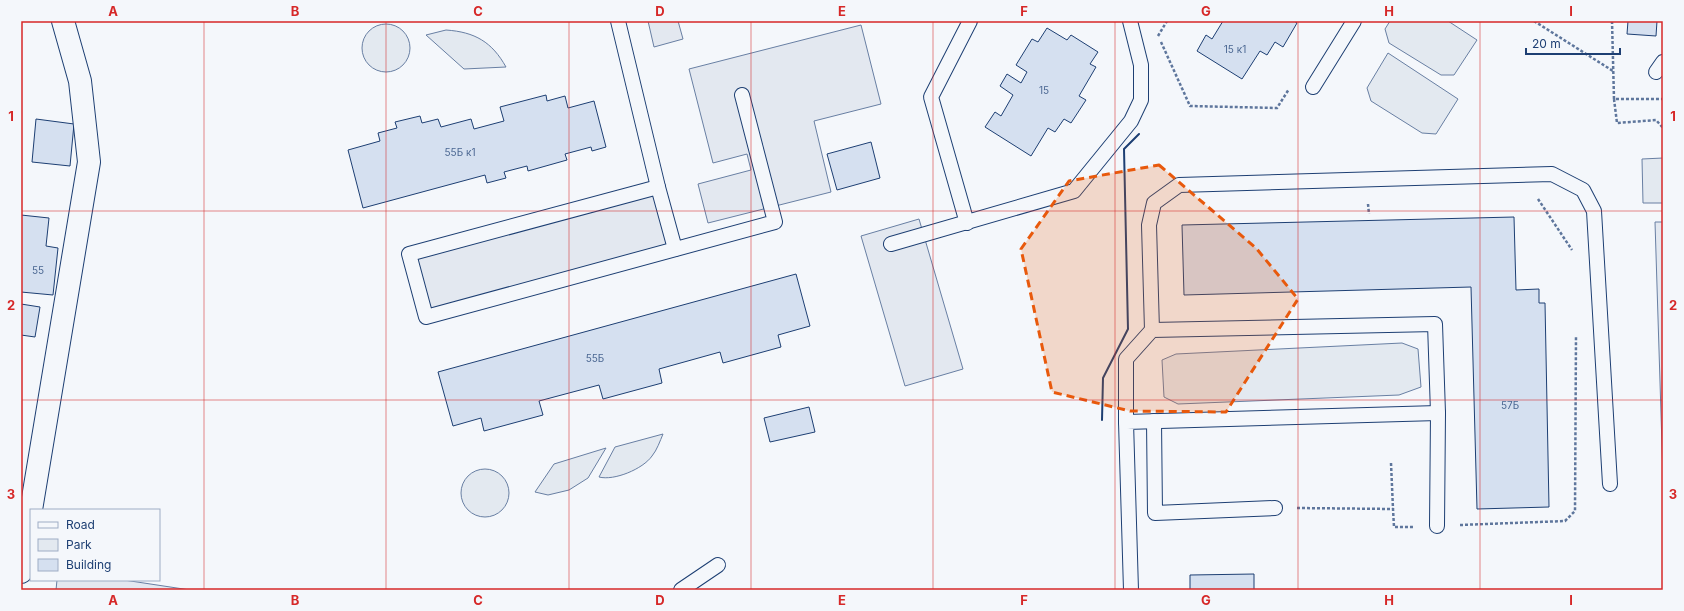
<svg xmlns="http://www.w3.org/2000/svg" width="1684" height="611" font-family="Inter,sans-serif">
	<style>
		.green { fill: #e3e9f0; stroke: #687fa3 }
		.parking { fill: #e3e8f0; stroke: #687fa3 }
		.building { fill: #d5e0f0; stroke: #1d3f73 }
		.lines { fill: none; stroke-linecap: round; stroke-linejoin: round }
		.lane-casing { stroke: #1d3f73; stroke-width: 16 }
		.street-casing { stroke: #1d3f73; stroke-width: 24 }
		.path { stroke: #5e769c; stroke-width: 2.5; stroke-dasharray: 3 2; stroke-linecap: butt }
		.lane { stroke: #f4f7fb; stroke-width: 14 }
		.street { stroke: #f4f7fb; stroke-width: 22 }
		.wall { stroke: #1d3f73; stroke-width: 2 }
		.marked { fill: #e8590c; fill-opacity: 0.2; stroke: #e8590c; stroke-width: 3; stroke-dasharray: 8 5; stroke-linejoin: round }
		.grid { fill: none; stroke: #d62828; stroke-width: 1; stroke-opacity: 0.55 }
		.labels { text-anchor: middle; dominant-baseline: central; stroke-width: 3; stroke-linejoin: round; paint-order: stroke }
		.number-label { font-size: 10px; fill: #4b6792 }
		.neatline { fill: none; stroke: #d62828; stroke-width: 1.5 }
		.grid-label { font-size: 13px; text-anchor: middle; font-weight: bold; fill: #d62828 }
	</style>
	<rect width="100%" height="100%" fill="#f4f7fb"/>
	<g class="green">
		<polygon points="1390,21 1448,21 1477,40 1454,75 1441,75 1389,43 1385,29"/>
		<circle cx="386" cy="48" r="24"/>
		<path d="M446 30C475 32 492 42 506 67L464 69 426 35Z"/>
		<polygon points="1388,53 1458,99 1436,134 1422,133 1371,101 1367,88"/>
		<polygon points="1663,158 1663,203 1643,203 1642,159"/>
		<polygon points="1402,343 1418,349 1421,387 1399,395 1178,404 1164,397 1162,360 1176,354"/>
		<path d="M663 434C660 441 657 450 652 456 643 469 614 481 599 477L615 447Z"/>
		<polygon points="606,448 588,478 569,490 548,495 535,492 554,464"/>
		<circle cx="485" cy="493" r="24"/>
	</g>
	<g class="parking">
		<polygon points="648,21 678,21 683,39 654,47"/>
		<polygon points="861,25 881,104 814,121 831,192 708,223 698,184 751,170 747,154 713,163 689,69"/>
		<polygon points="658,187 675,249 427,316 409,254"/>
		<polygon points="919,219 963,369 905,386 861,236"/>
		<polygon points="1655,222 1663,222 1663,478"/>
		<polygon points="57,580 124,580 190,590 56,590"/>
	</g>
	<g class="building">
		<polygon points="1223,21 1294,21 1297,23 1283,47 1275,42 1267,55 1260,51 1242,79 1197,51 1206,35 1212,39"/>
		<polygon points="1628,21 1657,21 1656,36 1627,34"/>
		<polygon points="1047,28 1067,40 1071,35 1098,52 1090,64 1096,67 1079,96 1086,100 1071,123 1064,119 1055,132 1048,128 1031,156 985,127 995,112 1001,116 1013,95 1000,86 1007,74 1021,83 1027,72 1016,65 1032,39 1038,42"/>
		<polygon points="546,95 547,101 565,96 568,108 594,101 606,147 592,151 591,147 565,154 567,160 528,171 527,166 504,172 506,178 487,183 485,175 363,208 348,150 380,141 378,133 397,128 395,122 420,116 422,123 438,119 441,127 471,119 474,129 504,121 500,107"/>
		<polygon points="36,119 74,124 70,166 32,162"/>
		<polygon points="871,142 880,178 837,190 827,154"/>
		<polygon points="21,215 49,218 46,246 58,248 53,295 21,292"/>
		<polygon points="1514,217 1516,290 1539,289 1539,303 1545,303 1549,507 1477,509 1471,287 1184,295 1182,225"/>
		<polygon points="796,274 810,326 778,335 781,347 723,363 720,352 659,369 662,383 603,399 599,385 539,401 543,415 484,431 481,418 453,426 438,372"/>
		<polygon points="21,304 40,307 35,337 21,335"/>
		<polygon points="809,407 815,432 770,442 764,418"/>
		<polygon points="1254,574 1254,590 1190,590 1190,575"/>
	</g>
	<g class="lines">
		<defs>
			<g id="lane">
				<polyline points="618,21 658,187 675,249"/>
				<polyline points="1656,72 1663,62"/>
				<polyline points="1313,87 1354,21"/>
				<polyline points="658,187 409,254 426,317 775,222 742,95"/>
				<polyline points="967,223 931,97 970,21"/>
				<polyline points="891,244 1074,191 1131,121 1141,100 1141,65 1130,21"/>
				<polyline points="1152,330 1149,225 1154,203 1179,185 1552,174 1583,190 1594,211 1610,484"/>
				<polyline points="1154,421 1155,513 1275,508"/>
				<polyline points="1126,422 1126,359 1152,330 1435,324 1438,413 1437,526"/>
				<polyline points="681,590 718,565"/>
				<polyline points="1131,590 1126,422 1438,413"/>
			</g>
			<g id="street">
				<polyline points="31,510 89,162 80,81 63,21"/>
				<polyline points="21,572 31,512"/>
			</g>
		</defs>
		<use href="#lane" class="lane-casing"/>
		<use href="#street" class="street-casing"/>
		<g class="path">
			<polyline points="1534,21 1613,71"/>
			<polyline points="1612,21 1614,99 1663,99"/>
			<polyline points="1158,36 1167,21"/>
			<polyline points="1161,42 1190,106 1277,108 1289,89"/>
			<polyline points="1614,99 1617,123 1656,120 1663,128"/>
			<polyline points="1538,199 1572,250"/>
			<polyline points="1368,204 1369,214"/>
			<polyline points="1391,463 1393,509"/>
			<polyline points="1297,508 1393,509 1394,527 1413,527"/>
			<polyline points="1460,525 1565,521 1575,511 1576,336"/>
		</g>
		<use href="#lane" class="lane"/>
		<use href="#street" class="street"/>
		<polyline class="wall" points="1102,420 1103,378 1128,329 1124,149 1139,134"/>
	</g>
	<path class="marked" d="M1159 165 1256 248 1298 299 1226 412 1130 411 1052 392 1021 249 1069 181Z"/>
	<path class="grid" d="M204 21V590M386 21V590M569 21V590M751 21V590M933 21V590M1115 21V590M1298 21V590M1480 21V590M21 211H1663M21 400H1663"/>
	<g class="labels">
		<g class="number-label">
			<text x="1235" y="49">15 к1</text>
			<text x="1044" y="90">15</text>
			<text x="460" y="152">55Б к1</text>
			<text x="38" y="270">55</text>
			<text x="595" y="358">55Б</text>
			<text x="1510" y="405">57Б</text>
		</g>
	</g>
	<rect width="1684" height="611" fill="none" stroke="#f4f7fb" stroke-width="44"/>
	<rect x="30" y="509" width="130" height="72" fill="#f4f7fb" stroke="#9eadc5"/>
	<rect x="38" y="522" width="20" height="6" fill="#f4f7fb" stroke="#9eadc5"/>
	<text x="66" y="529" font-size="12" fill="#1d3f73">Road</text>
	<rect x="38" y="539" width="20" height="12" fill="#e3e9f0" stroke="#9eadc5"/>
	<text x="66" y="549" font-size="12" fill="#1d3f73">Park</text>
	<rect x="38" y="559" width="20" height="12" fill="#d5e0f0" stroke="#9eadc5"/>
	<text x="66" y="569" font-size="12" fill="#1d3f73">Building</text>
	<path d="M1526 48v6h94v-6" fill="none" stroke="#1d3f73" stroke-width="2"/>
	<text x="1532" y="48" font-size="12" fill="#1d3f73" stroke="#f4f7fb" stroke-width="3" paint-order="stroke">20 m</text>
	<rect x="22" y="22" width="1640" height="567" class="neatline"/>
	<g class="grid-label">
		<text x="113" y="16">A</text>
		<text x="295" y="16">B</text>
		<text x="478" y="16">C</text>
		<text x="660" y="16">D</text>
		<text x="842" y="16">E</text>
		<text x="1024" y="16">F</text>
		<text x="1206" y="16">G</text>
		<text x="1389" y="16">H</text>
		<text x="1571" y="16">I</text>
		<text x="11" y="121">1</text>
		<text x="1673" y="121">1</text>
		<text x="11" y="310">2</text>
		<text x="1673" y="310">2</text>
		<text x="11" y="499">3</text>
		<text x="1673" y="499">3</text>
		<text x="113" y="605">A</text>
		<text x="295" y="605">B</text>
		<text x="478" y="605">C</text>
		<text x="660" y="605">D</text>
		<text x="842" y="605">E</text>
		<text x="1024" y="605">F</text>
		<text x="1206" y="605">G</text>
		<text x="1389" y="605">H</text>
		<text x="1571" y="605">I</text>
	</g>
</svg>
